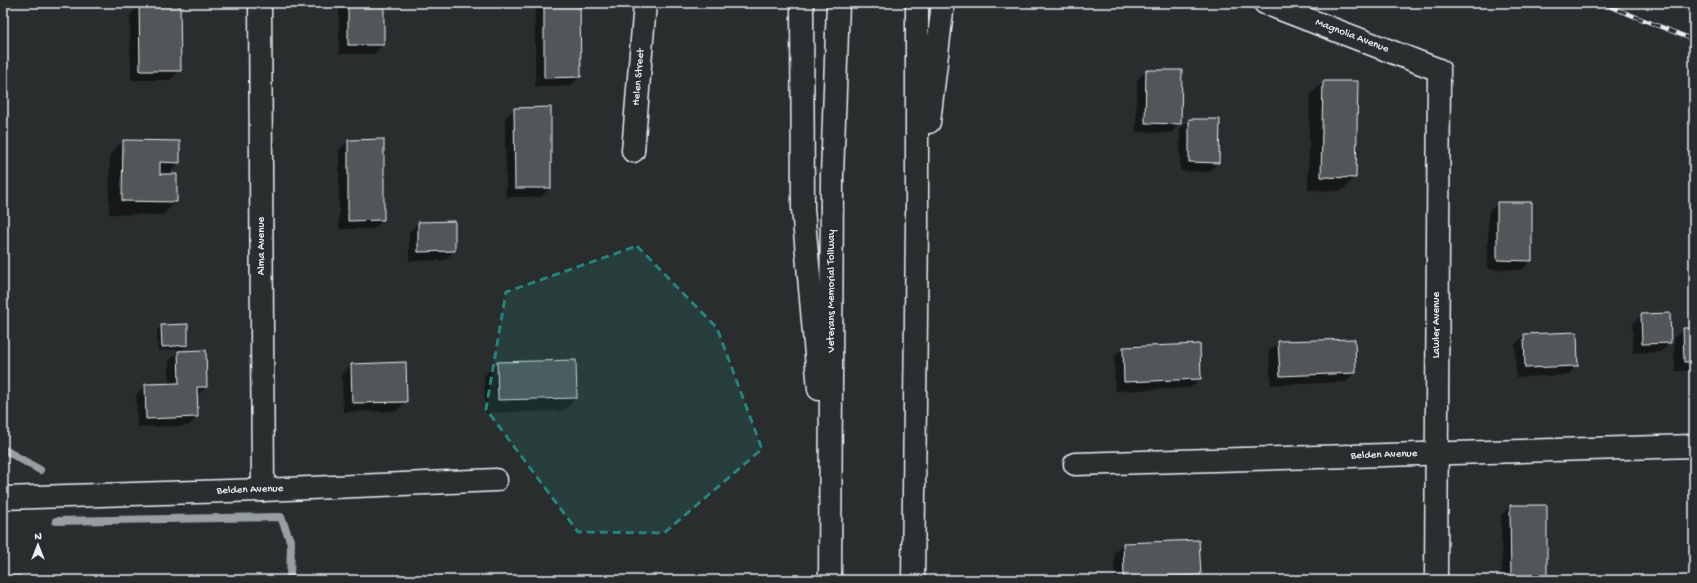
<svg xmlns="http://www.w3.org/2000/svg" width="1697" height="583" font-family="'Gochi Hand',sans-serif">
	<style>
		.shadow { fill: #0007 }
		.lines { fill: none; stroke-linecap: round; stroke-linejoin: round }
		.stream { stroke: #989fa3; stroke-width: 8 }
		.building { fill: #535759; stroke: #e8f1f8 }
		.street-casing { stroke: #e8f1f8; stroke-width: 25 }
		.highway-casing { stroke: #e8f1f8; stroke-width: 25 }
		.street { stroke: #2a2d2e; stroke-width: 22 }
		.highway { stroke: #2a2d2e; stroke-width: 22 }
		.rail-casing { stroke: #e8f1f8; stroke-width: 4.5 }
		.rail { stroke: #2a2d2e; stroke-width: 3; stroke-dasharray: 9; stroke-linecap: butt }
		.marked { fill: #25827c; fill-opacity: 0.2; stroke: #25827c; stroke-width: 3; stroke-dasharray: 8 5; stroke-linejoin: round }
		.labels { text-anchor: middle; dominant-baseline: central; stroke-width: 3.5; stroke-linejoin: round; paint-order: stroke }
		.street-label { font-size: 11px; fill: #e8f1f8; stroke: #2a2d2e }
	</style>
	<rect width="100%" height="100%" fill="#2a2d2e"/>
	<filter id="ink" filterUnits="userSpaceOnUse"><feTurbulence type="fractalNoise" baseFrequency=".025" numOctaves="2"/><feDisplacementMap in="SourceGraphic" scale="8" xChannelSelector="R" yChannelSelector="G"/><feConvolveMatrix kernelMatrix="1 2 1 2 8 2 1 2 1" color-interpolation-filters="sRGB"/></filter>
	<g filter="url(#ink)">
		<g class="shadow">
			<polygon points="339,3 383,3 383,44 374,54 339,54"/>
			<polygon points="539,3 579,3 580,77 570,86 535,87 535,7"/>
			<polygon points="139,5 180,70 170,80 131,80 130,15"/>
			<polygon points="1146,71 1180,123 1171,133 1136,132 1137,80"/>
			<polygon points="1324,82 1355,177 1342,191 1308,190 1310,95"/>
			<polygon points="514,109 550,188 541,197 506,197 505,118"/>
			<polygon points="1190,120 1218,162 1209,172 1180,171 1180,129"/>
			<polygon points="383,140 383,220 374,229 339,229 339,150 348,141"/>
			<polygon points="123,141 179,162 167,175 176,201 163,215 109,214 110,154"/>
			<polygon points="1498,203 1531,260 1522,270 1488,269 1488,212"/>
			<polygon points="418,223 454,251 445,260 409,261 409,232"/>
			<polygon points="1641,315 1670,343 1661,352 1633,353 1632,324"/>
			<polygon points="161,326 187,345 183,349 158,351 157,330"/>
			<polygon points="1683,329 1694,329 1694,371 1675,371 1674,338"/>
			<polygon points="1524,335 1577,365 1568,375 1516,377 1515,345"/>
			<polygon points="1279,342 1355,373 1346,382 1271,385 1269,351"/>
			<polygon points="1199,345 1200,379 1190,388 1115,391 1114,357 1123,348"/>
			<polygon points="178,352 206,387 197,396 197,417 188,426 137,427 136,395 145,385 169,385 169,361"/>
			<polygon points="575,361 576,398 563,411 485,413 484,376 497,363"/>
			<polygon points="351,365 406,401 397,411 343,412 342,374"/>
			<polygon points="1510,506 1546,580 1502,580 1501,516"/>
			<polygon points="1198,541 1200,575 1194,580 1115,580 1114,553 1123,544"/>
		</g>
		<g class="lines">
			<g class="stream">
				<polyline points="3,449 40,470"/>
				<polyline points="56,521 281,517 291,543 290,580"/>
			</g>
		</g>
		<g class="building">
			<rect x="348" y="3" width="36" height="42"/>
			<polygon points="544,3 580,3 581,77 544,78"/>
			<polygon points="139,4 180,4 181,71 140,71"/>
			<polygon points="1146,70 1182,70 1181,124 1145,123"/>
			<polygon points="1323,81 1358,81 1356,178 1321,177"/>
			<polygon points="551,107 551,188 515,188 514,108"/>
			<polygon points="1189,119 1220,119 1219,163 1189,162"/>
			<polygon points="384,139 384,220 348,221 348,140"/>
			<polygon points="123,140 180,141 180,163 160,162 160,174 177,174 177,202 122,201"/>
			<polygon points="1497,202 1532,202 1532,261 1497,260"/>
			<polygon points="455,221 455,251 418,252 418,222"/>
			<polygon points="1670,313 1671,343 1642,344 1641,314"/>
			<polygon points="188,324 188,345 162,347 161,325"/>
			<polygon points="1683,328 1694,328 1694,362 1684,362"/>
			<polygon points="1577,332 1578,366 1525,368 1524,334"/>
			<polygon points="1355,339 1356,373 1280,376 1278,341"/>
			<polygon points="1200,344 1201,379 1124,382 1123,347"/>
			<polygon points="206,350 207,387 197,387 198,417 146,419 145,384 179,383 178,351"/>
			<polygon points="576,360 577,398 498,400 497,362"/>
			<polygon points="406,362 407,402 352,403 351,364"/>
			<polygon points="1510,505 1547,505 1547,580 1511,580"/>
			<polygon points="1199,540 1201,575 1124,578 1123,543"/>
			<rect x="3" y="576" width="17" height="4"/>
		</g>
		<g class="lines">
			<defs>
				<g id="street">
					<polyline points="260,3 263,490"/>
					<polyline points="1265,3 1439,70 1436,580"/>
					<polyline points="633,151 645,3"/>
					<polyline points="1075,464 1694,446"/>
					<polyline points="3,498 263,490 496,480"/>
				</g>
				<g id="highway">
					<polyline points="802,3 803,209 819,389"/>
					<polyline points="929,122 943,3"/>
					<polyline points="830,580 832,176 838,3"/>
					<polyline points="913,580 917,227 917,3"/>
				</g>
			</defs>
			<use href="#street" class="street-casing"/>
			<use href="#highway" class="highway-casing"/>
			<use href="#street" class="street"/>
			<use href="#highway" class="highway"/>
			<defs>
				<polyline id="rail" points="1601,3 1694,40"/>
			</defs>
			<use href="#rail" class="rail-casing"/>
			<use href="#rail" class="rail"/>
		</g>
	</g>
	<path class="marked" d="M637 246 717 328 762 449 664 533 578 532 486 409 506 292Z"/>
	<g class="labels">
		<g class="street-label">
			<text transform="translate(1352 36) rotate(21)">Magnolia Avenue</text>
			<text transform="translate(639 77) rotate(-85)">Helen Street</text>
			<text transform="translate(262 246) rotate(-90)">Alma Avenue</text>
			<text transform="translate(832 291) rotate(-90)">Veterans Memorial Tollway</text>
			<text transform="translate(1437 325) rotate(-90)">Lawler Avenue</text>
			<text transform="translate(1384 455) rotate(-2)">Belden Avenue</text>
			<text transform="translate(250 490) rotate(-2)">Belden Avenue</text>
		</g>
	</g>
	<rect width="1697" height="583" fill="none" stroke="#2a2d2e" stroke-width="16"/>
	<rect x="8" y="8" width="1681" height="567" fill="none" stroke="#e8f1f8" stroke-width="1.5" filter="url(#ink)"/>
	<g transform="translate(38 545)" stroke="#2a2d2e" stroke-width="3" paint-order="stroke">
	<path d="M0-3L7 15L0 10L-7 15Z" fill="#e8f1f8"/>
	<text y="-6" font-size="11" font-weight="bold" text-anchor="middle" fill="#e8f1f8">N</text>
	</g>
</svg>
